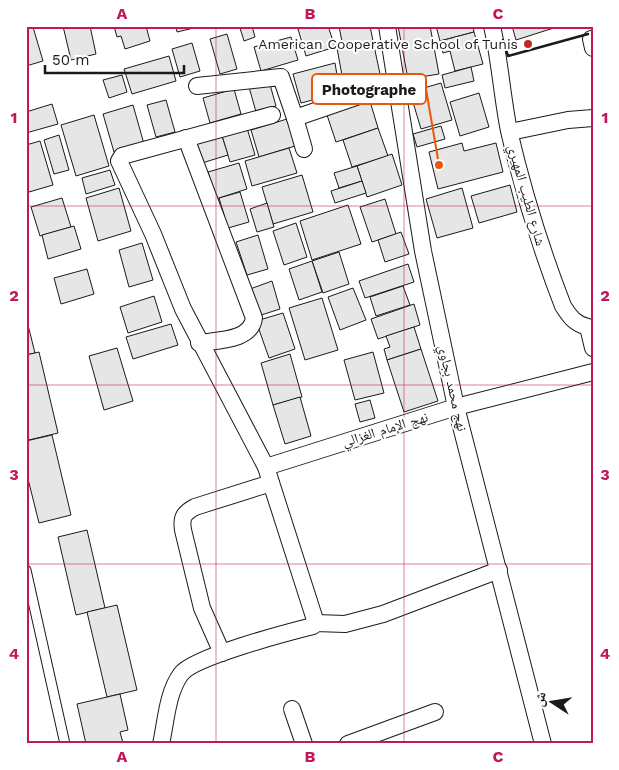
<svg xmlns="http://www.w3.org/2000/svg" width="619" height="770" font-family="'Work Sans','Noto Naskh Arabic',sans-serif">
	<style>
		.building { fill: #e6e6e6; stroke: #1a1a1a }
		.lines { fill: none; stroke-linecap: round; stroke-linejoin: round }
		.lane-casing { stroke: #1a1a1a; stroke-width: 11 }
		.street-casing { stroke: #1a1a1a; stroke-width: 18 }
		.lane { stroke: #fff; stroke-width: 9 }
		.street { stroke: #fff; stroke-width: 16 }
		.wall { stroke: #1a1a1a; stroke-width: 2.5 }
		.grid { fill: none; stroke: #c2185b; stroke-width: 1; stroke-opacity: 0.55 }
		.poi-dot { fill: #c62828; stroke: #fff; stroke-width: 2 }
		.labels { text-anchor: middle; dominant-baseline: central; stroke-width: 4; stroke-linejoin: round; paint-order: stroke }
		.poi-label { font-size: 14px; fill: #1a1a1a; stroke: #fff; text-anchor: end }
		.street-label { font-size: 14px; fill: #1a1a1a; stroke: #fff }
		.leader { fill: none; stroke: #e8590c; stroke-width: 2 }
		.callout-dot { fill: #e8590c; stroke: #fff; stroke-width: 2 }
		.callout { fill: #fff; stroke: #e8590c; stroke-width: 2 }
		.callout-label { font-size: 15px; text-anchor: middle; font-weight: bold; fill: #1a1a1a }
		.neatline { fill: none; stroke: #c2185b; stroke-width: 2 }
		.grid-label { font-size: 16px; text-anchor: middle; font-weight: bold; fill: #c2185b }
	</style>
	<rect width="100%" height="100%" fill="#fff"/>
	<g class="building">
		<polygon points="63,26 90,26 96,54 71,60"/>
		<polygon points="114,26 146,26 150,41 125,49 121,36 117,37"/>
		<polygon points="176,26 202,26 177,32"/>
		<polygon points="252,26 255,37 244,41 240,28"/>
		<polygon points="309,26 328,26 335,47 306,56 298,29"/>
		<polygon points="339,26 370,26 373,41 343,47"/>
		<polygon points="398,26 430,26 439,74 408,79"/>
		<polygon points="436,26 473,26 474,32 440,41"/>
		<polygon points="512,26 560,26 516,40"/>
		<polygon points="33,27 43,61 26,66 26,29"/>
		<polygon points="474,32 483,64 455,71 450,51 443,53 440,41"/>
		<polygon points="227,34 237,69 220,74 210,39"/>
		<polygon points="291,37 298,60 261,71 254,47"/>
		<polygon points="373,41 380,74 343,81 337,48"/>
		<polygon points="192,43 200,71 180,77 172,49"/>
		<polygon points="169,56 176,81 132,94 124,69"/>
		<polygon points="335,63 340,93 301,103 293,74"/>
		<polygon points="471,67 474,81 445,88 442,75"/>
		<polygon points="122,75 127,92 109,98 103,80"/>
		<polygon points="269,81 276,106 256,112 249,87"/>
		<polygon points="441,83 452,120 421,129 410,92"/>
		<polygon points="234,89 241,114 210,123 203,98"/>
		<polygon points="479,93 489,127 460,136 450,102"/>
		<polygon points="369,98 378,128 336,142 326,112"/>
		<polygon points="166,100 175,132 156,137 147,105"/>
		<polygon points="52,104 58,124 26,133 26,112"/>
		<polygon points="133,105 144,144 114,152 103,114"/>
		<polygon points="94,115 109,166 76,176 61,125"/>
		<polygon points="287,119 295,146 259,157 251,130"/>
		<polygon points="441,126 445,139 417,147 413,134"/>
		<polygon points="247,128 255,155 230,162 222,136"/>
		<polygon points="378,128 388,156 352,167 343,140"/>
		<polygon points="59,135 69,170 54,174 44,140"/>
		<polygon points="222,136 228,155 202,163 197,144"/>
		<polygon points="40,141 53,185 29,192 26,184 26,145"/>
		<polygon points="462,143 464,151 496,143 503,172 438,189 429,152"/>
		<polygon points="289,148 297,173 252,186 245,161"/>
		<polygon points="392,154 402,185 367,197 357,166"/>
		<polygon points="239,163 247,189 216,199 208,172"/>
		<polygon points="357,166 362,181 339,188 334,173"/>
		<polygon points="110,170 115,185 86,194 82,178"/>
		<polygon points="302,175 313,212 273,224 262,187"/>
		<polygon points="362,181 366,193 335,203 331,191"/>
		<polygon points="510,185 517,212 479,223 471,196"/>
		<polygon points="119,188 131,231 98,241 86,198"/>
		<polygon points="462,188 473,228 437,238 426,199"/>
		<polygon points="240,192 249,222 228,228 219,198"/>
		<polygon points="62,198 71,227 40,236 31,207"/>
		<polygon points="385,199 396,234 372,242 360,207"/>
		<polygon points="267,203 274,227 257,232 250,209"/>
		<polygon points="348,205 361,244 312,260 300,221"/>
		<polygon points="296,223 307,257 284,265 273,231"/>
		<polygon points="74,226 81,249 48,259 42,235"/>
		<polygon points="401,232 409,254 385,262 378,240"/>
		<polygon points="258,235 268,269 247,275 236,242"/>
		<polygon points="142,243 153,280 129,287 119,250"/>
		<polygon points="339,252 349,284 323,293 312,261"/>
		<polygon points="312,261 322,292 299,300 289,269"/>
		<polygon points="408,264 414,282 365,298 359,281"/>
		<polygon points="87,269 94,294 61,304 54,278"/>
		<polygon points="272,281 280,309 258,316 250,289"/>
		<polygon points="403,286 410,305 376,316 370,297"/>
		<polygon points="353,288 366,320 340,330 328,297"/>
		<polygon points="154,296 162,322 128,333 120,307"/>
		<polygon points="322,298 338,350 305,360 289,308"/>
		<polygon points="414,304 420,325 378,339 371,319"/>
		<polygon points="283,313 295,349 269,358 256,321"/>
		<polygon points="26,317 35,353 26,355"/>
		<polygon points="171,324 178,345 133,359 126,337"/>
		<polygon points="414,327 421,349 387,360 384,349 390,347 386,336"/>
		<polygon points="117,348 133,401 104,410 89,356"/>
		<polygon points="421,349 438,401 404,412 387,360"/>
		<polygon points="39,352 58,433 29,440 26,429 26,355"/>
		<polygon points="373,352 384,393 355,400 344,360"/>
		<polygon points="290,354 302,397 273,405 261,363"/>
		<polygon points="300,397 311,436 285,444 273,405"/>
		<polygon points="370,400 375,418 360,422 355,404"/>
		<polygon points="52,435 71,515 39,523 26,471 26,441"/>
		<polygon points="87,530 105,608 76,615 58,537"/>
		<polygon points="117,605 137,690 107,697 87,612"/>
		<polygon points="120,694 128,730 120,732 123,743 86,744 77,704"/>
	</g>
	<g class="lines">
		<defs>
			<polyline id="lane" points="26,570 65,744"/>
			<g id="street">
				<polyline points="387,26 423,251 456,407 543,744"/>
				<path d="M492 26C500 61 502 96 509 131 523 191 541 249 563 306 570 317 575 324 588 327L593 348"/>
				<polyline points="591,39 593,48"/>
				<polyline points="197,86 281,77 295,118 397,83"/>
				<polyline points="272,115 122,156 119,161 153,234 183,309 266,467 316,623"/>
				<polyline points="295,118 304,149"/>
				<polyline points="510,132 568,120 593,118"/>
				<path d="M186 138 254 318C251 341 218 340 199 343"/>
				<polyline points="266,467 456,407 593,372"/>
				<path d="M222 653 202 608 183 530C181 517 184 513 195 507L271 483"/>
				<polyline points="292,709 304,744"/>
				<path d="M161 744C166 722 167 693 181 674 193 657 289 632 313 626L316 623 345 624 383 614 499 570"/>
				<polyline points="348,744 435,712"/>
			</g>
		</defs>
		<use href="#lane" class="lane-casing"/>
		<use href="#street" class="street-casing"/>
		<use href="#lane" class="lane"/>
		<use href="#street" class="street"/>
		<polyline class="wall" points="503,40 508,56 588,34"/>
	</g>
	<path class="grid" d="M216 26V744M404 26V744M26 206H593M26 385H593M26 564H593"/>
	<circle class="poi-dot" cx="528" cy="44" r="5"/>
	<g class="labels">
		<g class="poi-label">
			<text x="518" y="44">American Cooperative School of Tunis</text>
		</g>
		<g class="street-label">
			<text transform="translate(527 195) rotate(74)">شارع الطيب المهيري</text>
			<text transform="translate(453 388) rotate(77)">نهج محمد بجاوي</text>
			<text transform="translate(385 429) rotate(-17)">نهج الإمام الغزالي</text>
		</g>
	</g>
	<path class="leader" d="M439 165L426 89"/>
	<circle class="callout-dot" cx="439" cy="165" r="5"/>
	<rect class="callout" x="312" y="74" width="114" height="30" rx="5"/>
	<g class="callout-label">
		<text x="369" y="95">Photographe</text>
	</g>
	<rect width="619" height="770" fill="none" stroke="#ffffff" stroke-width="55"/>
	<g transform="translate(552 702) rotate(282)" stroke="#ffffff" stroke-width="4" paint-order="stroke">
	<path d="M0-4L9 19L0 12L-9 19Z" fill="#1a1a1a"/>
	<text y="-8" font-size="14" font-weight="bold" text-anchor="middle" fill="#1a1a1a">ش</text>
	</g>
	<path d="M45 65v8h139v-8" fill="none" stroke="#1a1a1a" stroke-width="2.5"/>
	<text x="52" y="65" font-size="15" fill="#1a1a1a" stroke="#ffffff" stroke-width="4" paint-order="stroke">50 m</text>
	<rect x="28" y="28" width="564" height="714" class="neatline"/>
	<g class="grid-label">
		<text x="122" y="19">A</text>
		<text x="310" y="19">B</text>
		<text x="498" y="19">C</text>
		<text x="14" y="123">1</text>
		<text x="605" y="123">1</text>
		<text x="14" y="301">2</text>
		<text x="605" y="301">2</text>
		<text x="14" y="480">3</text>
		<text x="605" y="480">3</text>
		<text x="14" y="659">4</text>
		<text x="605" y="659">4</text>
		<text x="122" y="762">A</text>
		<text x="310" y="762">B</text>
		<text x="498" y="762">C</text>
	</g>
</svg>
